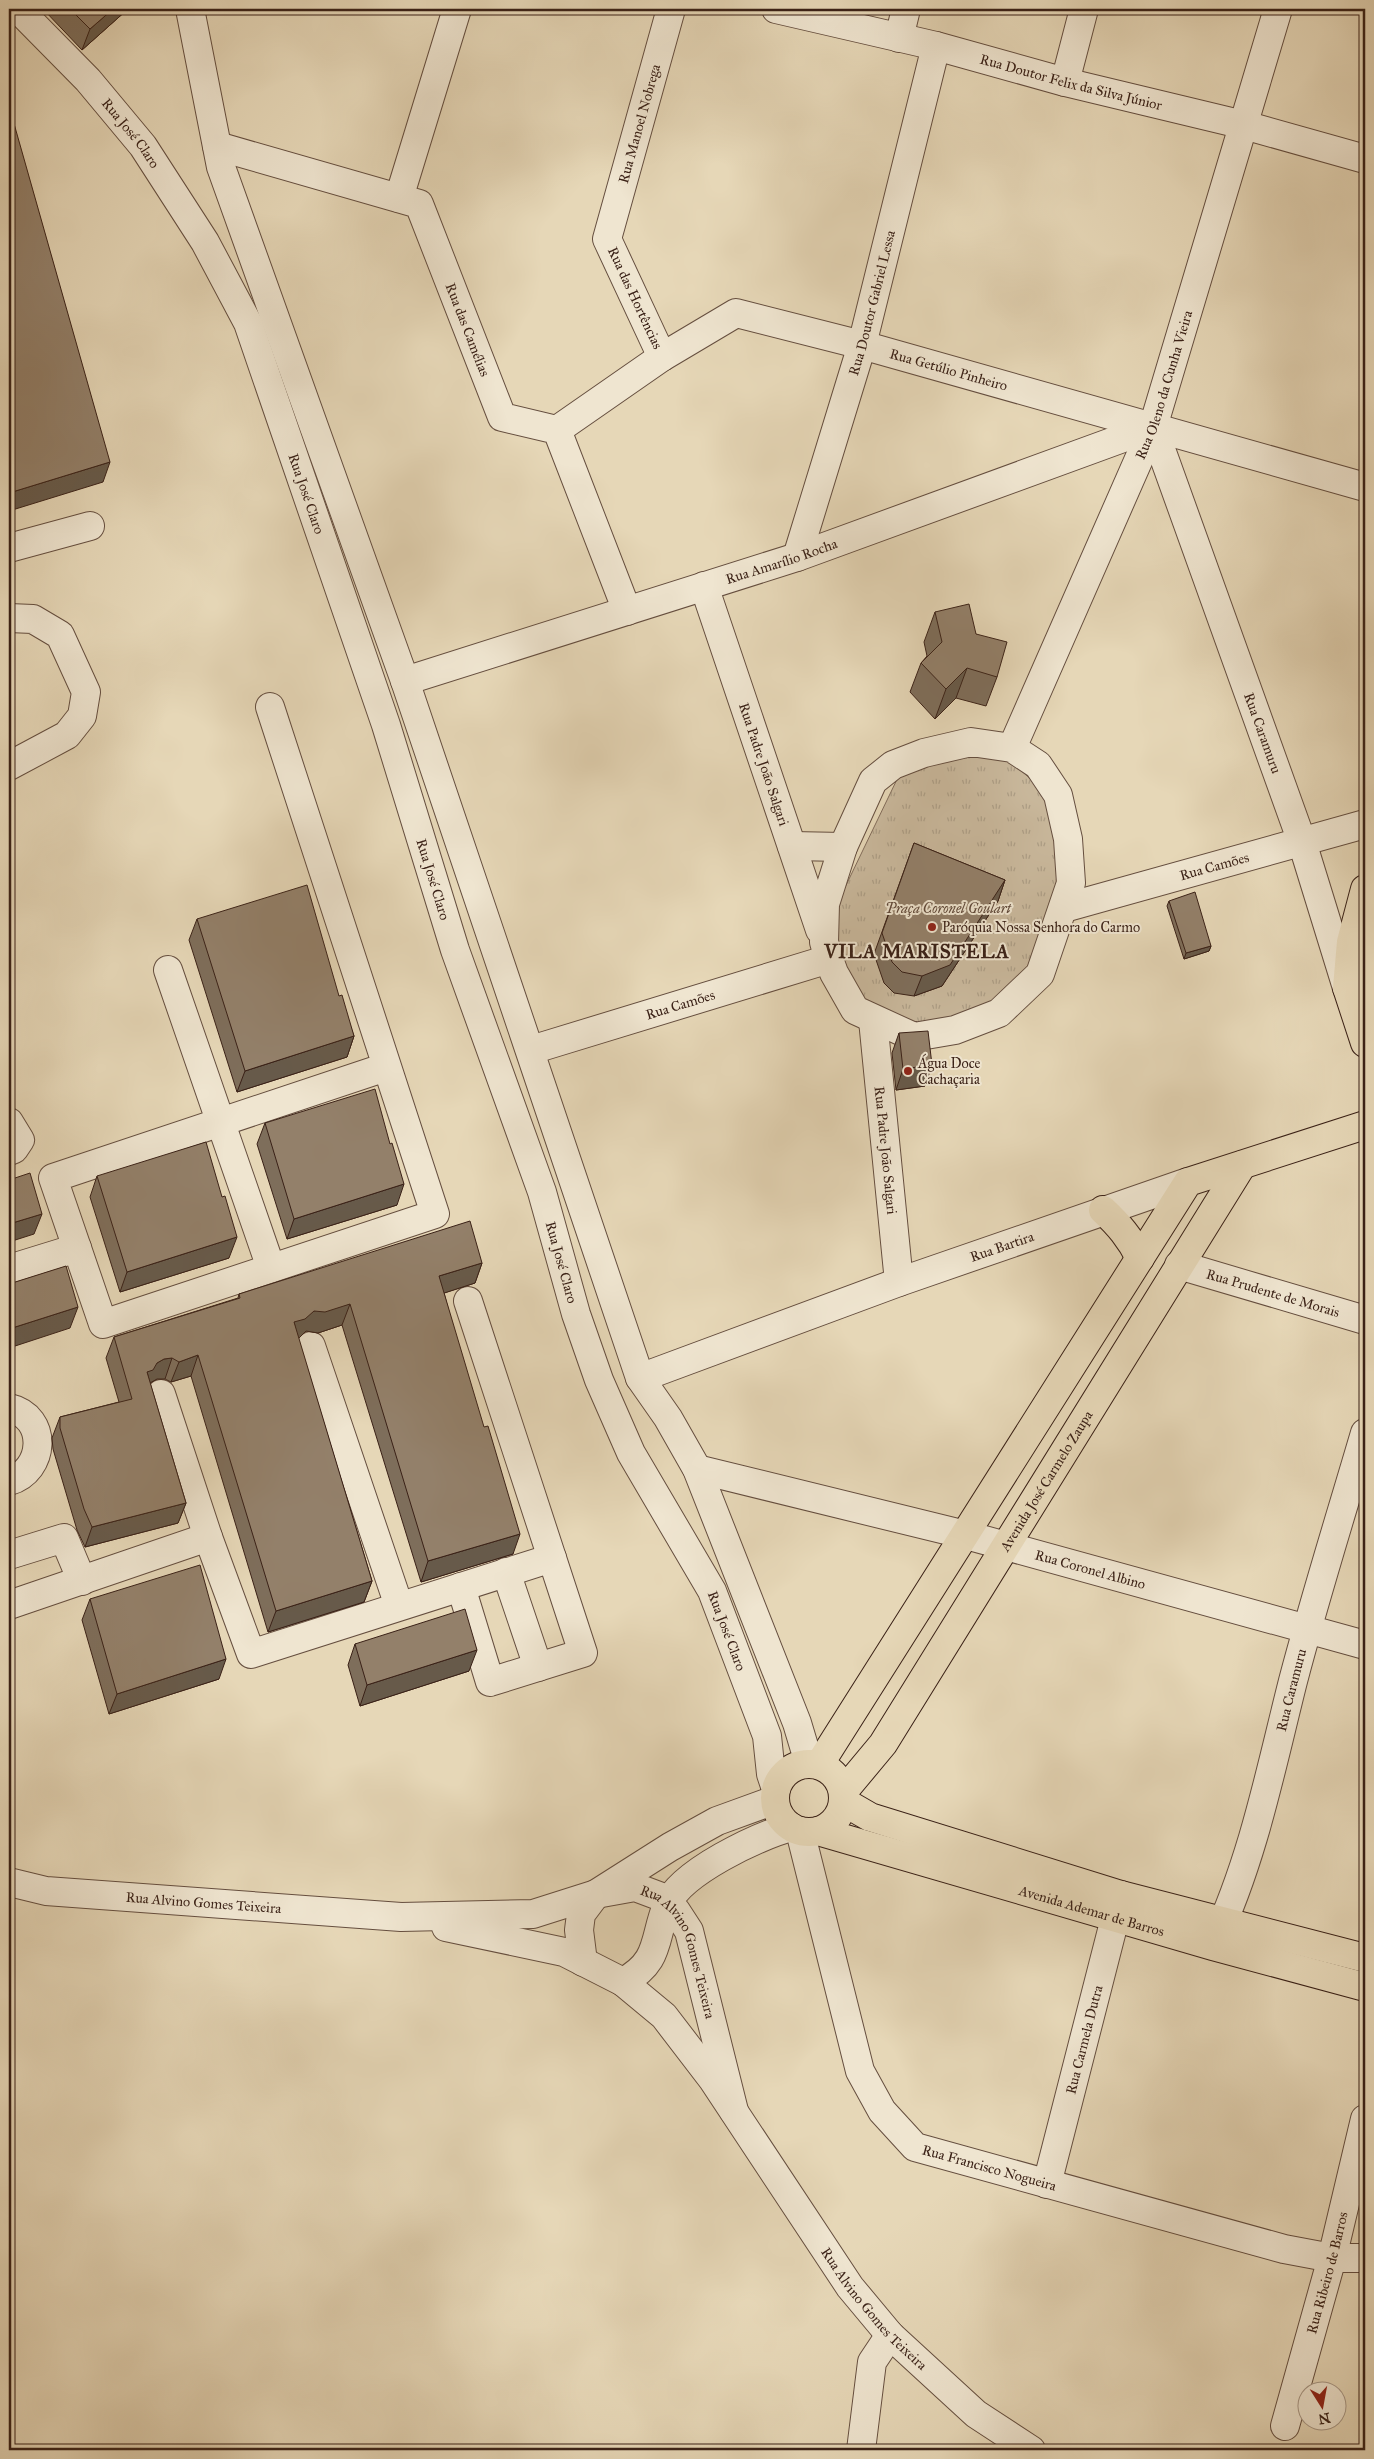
<svg xmlns="http://www.w3.org/2000/svg" width="1374" height="2459" font-family="'IM FELL Great Primer',serif">
	<style>
		.park { fill: url(#park-tufts); stroke: #826c5a }
		.lines { fill: none; stroke-linecap: round; stroke-linejoin: round }
		.minor-casing { stroke: #654e3f; stroke-width: 30 }
		.major-casing { stroke: #3a2117; stroke-width: 30 }
		.minor { stroke: #efe5d0; stroke-width: 28 }
		.major { stroke: #e6d7b7; stroke-width: 28 }
		.wall { fill: #7e6e5b; stroke: #3a2117 }
		.shaded-wall { fill: #675a4a; stroke: #3a2117 }
		.building { fill: #93806a; stroke: #3a2117 }
		.poi-dot { fill: #8f2418; stroke: #efe5d0; stroke-width: 2 }
		.labels { text-anchor: middle; dominant-baseline: central; stroke-width: 4; stroke-linejoin: round; paint-order: stroke }
		.street-label { font-size: 14px; fill: #3a2117; stroke: #efe5d0 }
		.park-label { font-size: 14px; font-style: italic; fill: #5e4738; stroke: #efe5d0 }
		.poi-label { font-size: 14px; fill: #3a2117; stroke: #efe5d0; text-anchor: start }
		.district-label { font-size: 19px; font-weight: bold; letter-spacing: 1px; fill: #3a2117; stroke: #efe5d0 }
	</style>
	<defs>
		<pattern id="park-tufts" width="24" height="20" patternUnits="userSpaceOnUse" patternTransform="scale(1.25)"><rect width="24" height="20" fill="#c9b89c"/><path d="M3 7l-1-3M5 7V3M7 7l1-3M15 17l-1-3M17 17v-4M19 17l1-3" fill="none" stroke="#ad9e86"/></pattern>
	</defs>
	<rect width="100%" height="100%" fill="#e6d7b7"/>
	<filter id="stains"><feTurbulence type="fractalNoise" baseFrequency=".004" numOctaves="4"/><feColorMatrix values="0 0 0 0 .2 0 0 0 0 .09 0 0 0 0 .02 0 0 0 .5 -.17"/></filter>
	<radialGradient id="worn" r=".72"><stop offset=".6" stop-color="#630" stop-opacity="0"/><stop offset="1" stop-color="#630" stop-opacity=".3"/></radialGradient>
	<polygon class="park" points="958,755 1006,757 1047,794 1064,882 1035,969 994,1004 953,1022 911,1028 859,996 834,945 837,904 902,769"/>
	<g class="lines">
		<defs>
			<g id="minor">
				<path id="s1" d="M18 9 88 80 143 146 205 242 248 323 386 725 455 950 542 1192 576 1314 599 1380 631 1453 712 1591 767 1736 771 1774 776 1789"/>
				<polyline points="190,9 221,167 405,681 640,1378 668,1418 697,1469 797,1723 809,1763"/>
				<path id="s2" d="M776 9 936 46 1065 82 1244 125 1365 159"/>
				<polyline points="899,38 906,9"/>
				<polyline points="1065,82 1084,9"/>
				<path id="s3" d="M217 146 419 204 502 417 557 430 627 611"/>
				<polyline points="399,198 457,9"/>
				<path id="s4" d="M662 357 607 239 671 9"/>
				<path id="s5" d="M1153 427 1302 842 1347 988 1365 993"/>
				<path id="s6" d="M557 430 662 357 736 313 862 345 1365 487"/>
				<polyline points="9,548 90,526"/>
				<path id="s7" d="M797 557 862 345 936 46"/>
				<path id="s8" d="M704 586 820 930"/>
				<polyline points="9,618 33,619 60,635 86,692 82,716 67,735 9,766"/>
				<path id="s9" d="M405 681 797 557 1153 427"/>
				<polyline points="270,707 435,1214 103,1324 53,1178 386,1067"/>
				<polygon points="971,742 1012,748 1038,765 1058,795 1068,839 1071,883 1040,974 999,1013 955,1030 914,1037 855,1010 834,973 829,959 824,942 825,904 843,847 873,781 893,765 924,753"/>
				<path id="s10" d="M1012 748 1153 427 1278 9"/>
				<polyline points="792,846 843,847"/>
				<path id="s11" d="M1064 908 1365 824"/>
				<polyline points="168,970 271,1268"/>
				<path id="s12" d="M873 1020 899 1282"/>
				<path id="s13" d="M531 1050 829 959"/>
				<polyline points="9,1122 20,1140 14,1149 9,1151"/>
				<path id="s14" d="M1179 1265 1365 1320"/>
				<polyline points="9,1269 77,1248"/>
				<polyline points="311,1346 399,1606"/>
				<path id="s15" d="M640 1378 899 1282 1188 1182"/>
				<polyline points="161,1394 208,1537 251,1654 552,1558"/>
				<path d="M9 1408C49 1417 45 1471 9 1481"/>
				<path id="s16" d="M697 1469 966 1535 1365 1645"/>
				<polyline points="9,1555 64,1538 82,1581"/>
				<polyline points="506,1572 538,1667"/>
				<polyline points="461,1587 490,1682 583,1653 468,1301"/>
				<polyline points="9,1605 208,1537"/>
				<path id="s17" d="M800 1831 860 2071 882 2111 915 2147 1284 2249 1332 2258H1365"/>
				<path id="s18" d="M9 1882 46 1891 401 1917 533 1914 596 1894 635 1887 659 1896 676 1911 689 1931 734 2111"/>
				<path id="s19" d="M446 1927 564 1952 623 1982 664 2016 713 2080 850 2287 890 2335 976 2414 1031 2450"/>
				<path id="s20" d="M1214 1942C1253 1860 1271 1768 1293 1681 1315 1597 1341 1515 1365 1433"/>
				<polyline points="583,1962 579,1930 581,1914 596,1894 670,1847 717,1821 775,1800"/>
				<path d="M623 1982C661 1961 653 1940 667 1905 681 1872 758 1836 791 1827"/>
				<path id="s21" d="M1047 2184 1121 1895"/>
				<path id="s22" d="M1285 2426 1332 2258 1365 2119"/>
				<polyline points="861,2450 872,2362 890,2335"/>
			</g>
			<g id="major">
				<polyline points="1365,889 1351,942 1347,988 1365,1043"/>
				<path d="M1103 1210C1119 1225 1130 1238 1140 1258"/>
				<circle cx="809" cy="1798" r="34"/>
				<polyline points="819,1765 1188,1182 1365,1125"/>
				<path id="s23" d="M843 1792 883 1744 1242 1165"/>
				<polyline points="844,1802 870,1817 1121,1895 1365,1958"/>
				<path id="s24" d="M818 1831 1213 1946 1365 1987"/>
			</g>
		</defs>
		<use href="#minor" class="minor-casing"/>
		<use href="#major" class="major-casing"/>
		<use href="#minor" class="minor"/>
		<use href="#major" class="major"/>
	</g>
	<g class="wall">
		<polygon points="43,9 128,9 82,50"/>
		<polygon points="935,612 976,634 997,677 986,706 956,698 935,719 910,692 921,663 927,656 924,642"/>
		<polygon points="914,843 1005,880 998,901 942,986 914,996 894,993 884,983 874,954"/>
		<polygon points="1169,901 1211,946 1209,951 1184,959 1167,906"/>
		<polygon points="197,919 339,996 354,1036 347,1057 237,1092 189,940"/>
		<polygon points="899,1033 925,1086 896,1090 892,1053"/>
		<polygon points="265,1123 397,1205 287,1239 257,1144"/>
		<polygon points="97,1176 229,1258 120,1292 90,1197"/>
		<polygon points="482,1263 475,1283 444,1293 513,1554 421,1582 342,1325 318,1333 306,1331 298,1338 372,1581 364,1602 268,1632 191,1376 171,1382 165,1379 157,1379 150,1383 186,1503 178,1523 85,1547 77,1530 53,1449 52,1438 60,1417 119,1402 106,1358 114,1337 238,1298 239,1294"/>
		<polygon points="90,1599 219,1679 109,1714 82,1620"/>
		<polygon points="355,1644 469,1671 360,1706 348,1665"/>
	</g>
	<g class="shaded-wall">
		<polygon points="113,9 128,9 82,50 90,29"/>
		<polygon points="110,462 103,482 9,511 9,493"/>
		<polygon points="967,668 956,698 935,719 946,689"/>
		<polygon points="1005,880 998,901 942,986 914,996 922,976"/>
		<polygon points="1211,946 1209,951 1184,959 1186,953"/>
		<polygon points="354,1036 347,1057 237,1092 245,1071"/>
		<polygon points="932,1065 925,1086 896,1090 903,1069"/>
		<polygon points="404,1184 397,1205 287,1239 294,1219"/>
		<polygon points="42,1214 34,1234 9,1242 9,1224"/>
		<polygon points="237,1237 229,1258 120,1292 127,1272"/>
		<polygon points="482,1263 475,1283 432,1297 439,1276"/>
		<polygon points="350,1304 342,1325 318,1333 306,1331 298,1339 294,1322 314,1311"/>
		<polygon points="78,1307 70,1328 9,1348 9,1329"/>
		<polygon points="198,1355 191,1376 171,1382 179,1362"/>
		<polygon points="172,1358 165,1379 157,1379 150,1383 147,1372 157,1363 164,1359"/>
		<polygon points="186,1503 178,1523 85,1547 92,1527"/>
		<polygon points="520,1534 513,1554 421,1582 428,1561"/>
		<polygon points="372,1581 364,1602 268,1632 276,1611"/>
		<polygon points="477,1650 469,1671 360,1706 367,1685"/>
		<polygon points="226,1659 219,1679 109,1714 117,1694"/>
	</g>
	<g class="building">
		<polygon points="70,9 113,9 90,29"/>
		<polygon points="9,106 110,462 9,493"/>
		<polygon points="969,604 976,634 1007,642 997,677 967,668 946,689 921,663 942,642 935,612"/>
		<polygon points="914,843 1005,880 950,965 922,976 902,972 892,962 882,933"/>
		<polygon points="307,885 339,996 342,995 354,1036 245,1071 197,919"/>
		<polygon points="1195,892 1211,946 1186,953 1169,901"/>
		<polygon points="928,1031 932,1065 903,1069 899,1033"/>
		<polygon points="375,1089 390,1144 392,1143 404,1184 294,1219 265,1123"/>
		<polygon points="206,1142 222,1197 225,1196 237,1237 127,1272 97,1176"/>
		<polygon points="30,1173 42,1214 9,1224 9,1180"/>
		<polygon points="470,1221 482,1263 439,1276 484,1427 488,1426 520,1534 428,1561 350,1304 325,1312 314,1311 305,1319 294,1322 372,1581 276,1611 198,1355 179,1362 172,1358 164,1359 157,1363 153,1370 147,1372 186,1503 92,1527 84,1509 60,1428 60,1417 132,1399 114,1337 240,1298 239,1294"/>
		<polygon points="66,1266 78,1307 9,1329 9,1284"/>
		<polygon points="200,1565 226,1659 117,1694 90,1599"/>
		<polygon points="465,1609 477,1650 367,1685 355,1644"/>
	</g>
	<g class="poi-dot">
		<circle cx="932" cy="927" r="5"/>
		<circle cx="908" cy="1071" r="5"/>
	</g>
	<g class="labels">
		<g class="street-label">
			<text stroke="none"><textPath href="#s2" startOffset="304">Rua Doutor Felix da Silva Júnior</textPath></text>
			<text stroke="none"><textPath href="#s4" startOffset="250">Rua Manoel Nobrega</textPath></text>
			<text stroke="none"><textPath href="#s1" startOffset="168">Rua José Claro</textPath></text>
			<text transform="translate(635 298) rotate(65)">Rua das Hortências</text>
			<text stroke="none"><textPath href="#s7" startOffset="265">Rua Doutor Gabriel Lessa</textPath></text>
			<text stroke="none"><textPath href="#s3" startOffset="345">Rua das Camélias</textPath></text>
			<text stroke="none"><textPath href="#s6" startOffset="434">Rua Getúlio Pinheiro</textPath></text>
			<text stroke="none"><textPath href="#s10" startOffset="394">Rua Oleno da Cunha Vieira</textPath></text>
			<text stroke="none"><textPath href="#s1" startOffset="572">Rua José Claro</textPath></text>
			<text stroke="none"><textPath href="#s9" startOffset="395">Rua Amarílio Rocha</textPath></text>
			<text stroke="none"><textPath href="#s5" startOffset="325">Rua Caramuru</textPath></text>
			<text stroke="none"><textPath href="#s8" startOffset="188">Rua Padre João Salgari</textPath></text>
			<text stroke="none"><textPath href="#s11" startOffset="156">Rua Camões</textPath></text>
			<text stroke="none"><textPath href="#s1" startOffset="978">Rua José Claro</textPath></text>
			<text stroke="none"><textPath href="#s13" startOffset="156">Rua Camões</textPath></text>
			<text stroke="none"><textPath href="#s12" startOffset="131">Rua Padre João Salgari</textPath></text>
			<text stroke="none"><textPath href="#s15" startOffset="385">Rua Bartira</textPath></text>
			<text stroke="none"><textPath href="#s1" startOffset="1382">Rua José Claro</textPath></text>
			<text stroke="none"><textPath href="#s14" startOffset="98">Rua Prudente de Morais</textPath></text>
			<text stroke="none"><textPath href="#s23" startOffset="372">Avenida José Carmelo Zaupa</textPath></text>
			<text stroke="none"><textPath href="#s16" startOffset="406">Rua Coronel Albino</textPath></text>
			<text stroke="none"><textPath href="#s1" startOffset="1788">Rua José Claro</textPath></text>
			<text stroke="none"><textPath href="#s20" startOffset="264">Rua Caramuru</textPath></text>
			<text stroke="none"><textPath href="#s18" startOffset="196">Rua Alvino Gomes Teixeira</textPath></text>
			<text stroke="none"><textPath href="#s24" startOffset="285">Avenida Ademar de Barros</textPath></text>
			<text stroke="none"><textPath href="#s18" startOffset="716">Rua Alvino Gomes Teixeira</textPath></text>
			<text stroke="none"><textPath href="#s21" startOffset="149">Rua Carmela Dutra</textPath></text>
			<text stroke="none"><textPath href="#s17" startOffset="419">Rua Francisco Nogueira</textPath></text>
			<text stroke="none"><textPath href="#s22" startOffset="159">Rua Ribeiro de Barros</textPath></text>
			<text stroke="none"><textPath href="#s19" startOffset="601">Rua Alvino Gomes Teixeira</textPath></text>
		</g>
		<g class="park-label">
			<text x="948" y="908">Praça Coronel Goulart</text>
		</g>
		<g class="poi-label">
			<text x="942" y="927">Paróquia Nossa Senhora do Carmo</text>
			<text x="918" y="1063">Água Doce<tspan x="918" dy="16">Cachaçaria</tspan></text>
		</g>
		<g class="district-label">
			<text x="917" y="951">VILA MARISTELA</text>
		</g>
	</g>
	<rect width="1374" height="2459" fill="none" stroke="#e6d7b7" stroke-width="30"/>
	<rect x="10" y="10" width="1354" height="2439" fill="none" stroke="#3a2117" stroke-width="2.5"/>
	<rect x="15" y="15" width="1344" height="2429" fill="none" stroke="#3a2117"/>
	<g transform="translate(1322 2406) rotate(169)"><circle r="24" fill="#efe5d0" stroke="#a79786"/>
	<path d="M0-4L9 19L0 12L-9 19Z" fill="#8f2418"/>
	<text y="-8" font-size="14" font-weight="bold" text-anchor="middle" fill="#3a2117">N</text>
	</g>
	<rect width="100%" height="100%" filter="url(#stains)"/>
	<rect width="100%" height="100%" fill="url(#worn)"/>
</svg>
